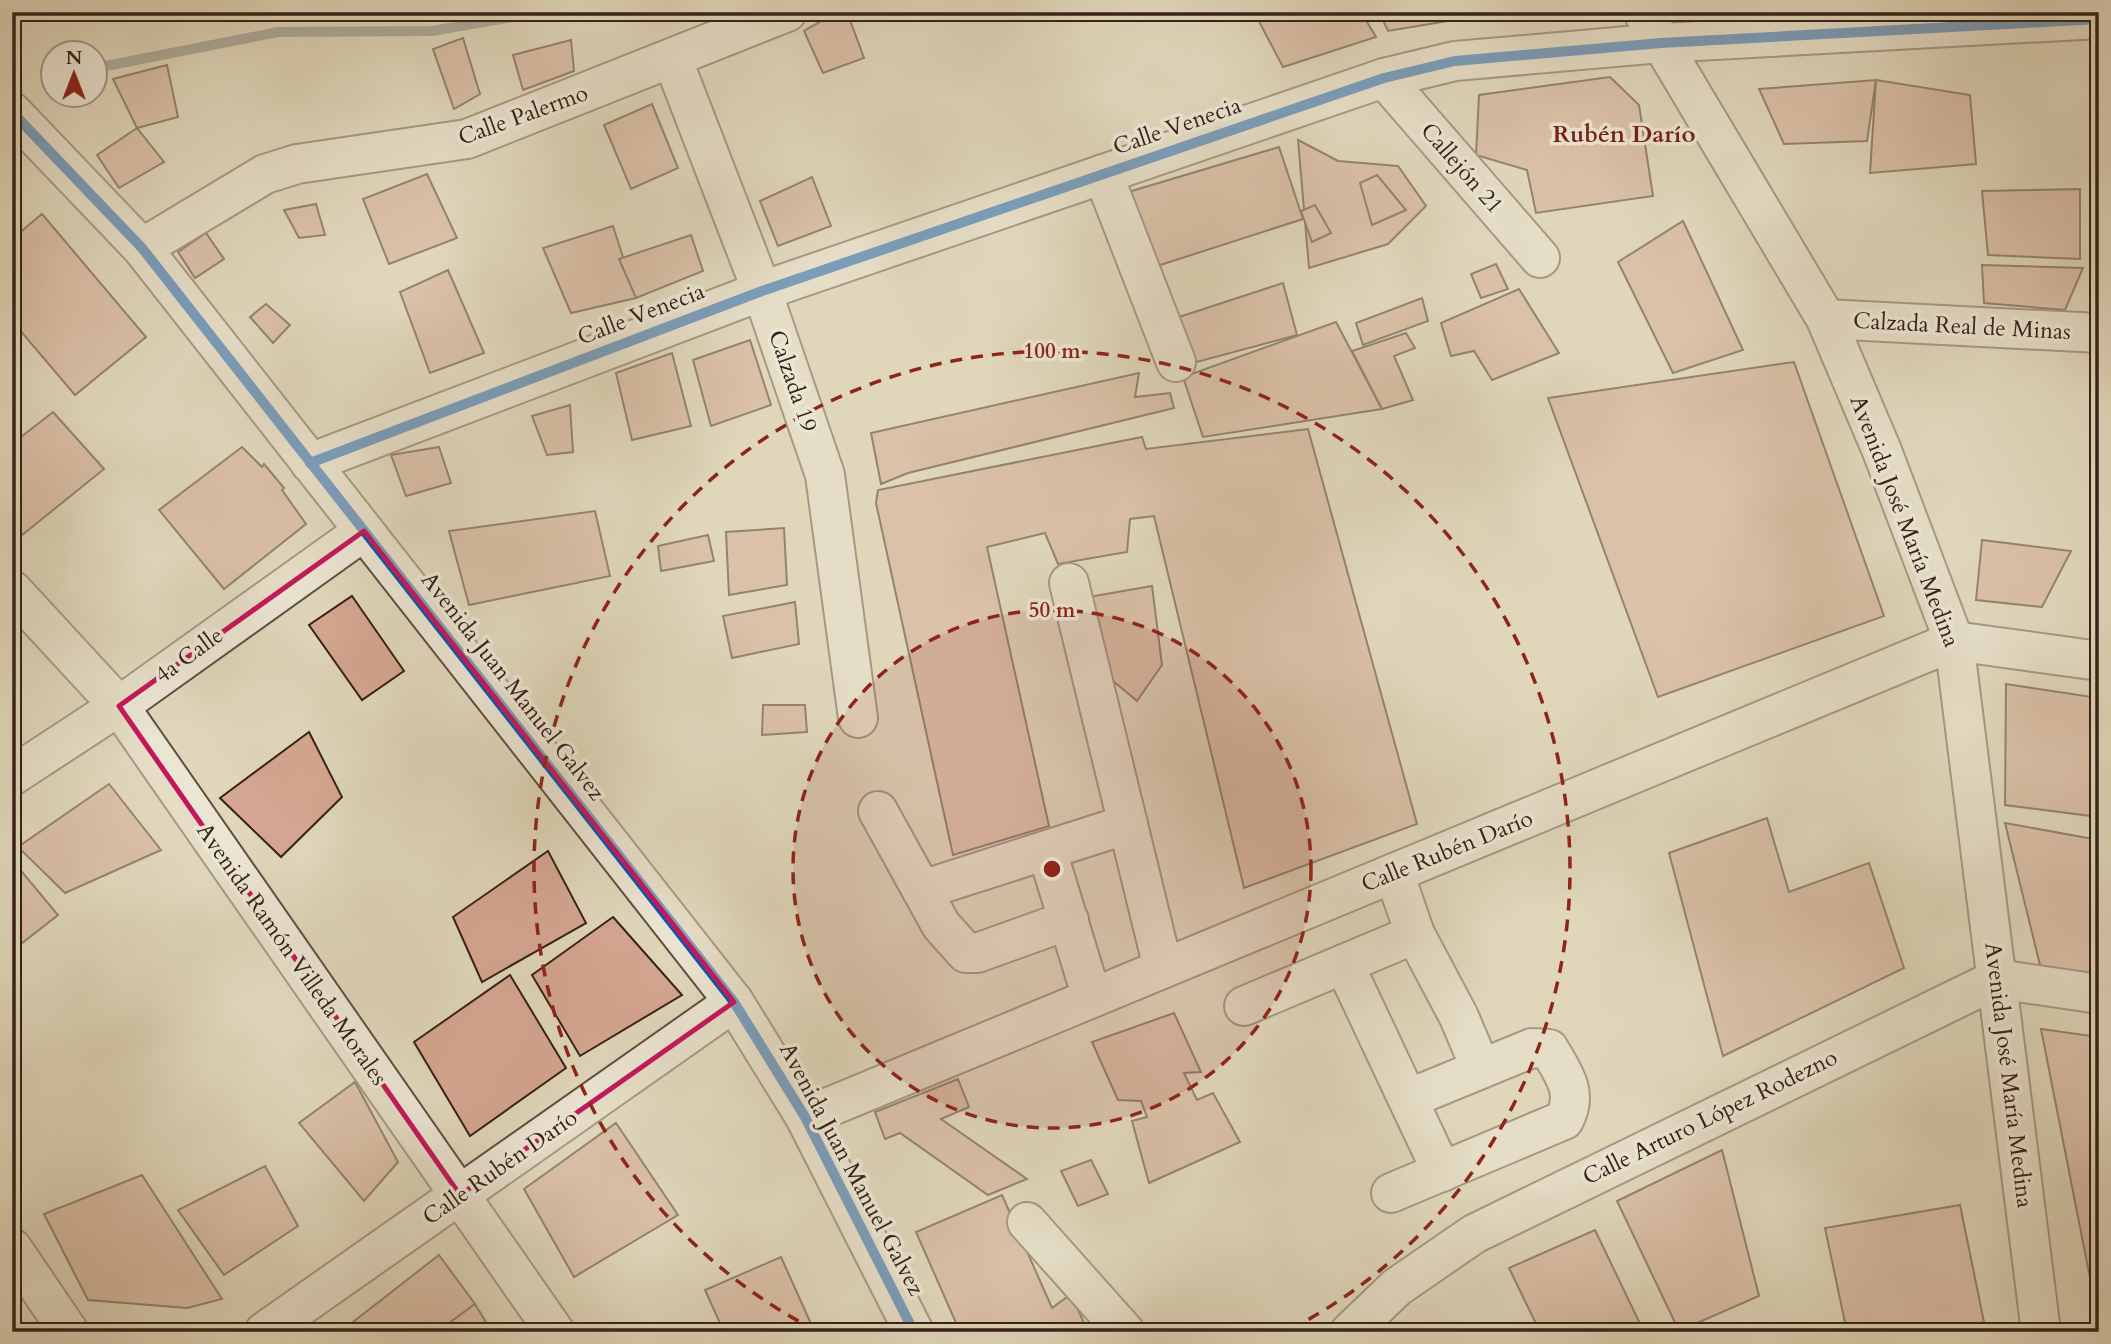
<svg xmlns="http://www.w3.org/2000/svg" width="2111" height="1344" font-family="Cardo,serif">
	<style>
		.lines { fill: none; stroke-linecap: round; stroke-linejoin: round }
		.stream { stroke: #717b79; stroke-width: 10 }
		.building { fill: #d5a691; stroke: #372117; stroke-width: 2 }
		.minor-casing { stroke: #614e40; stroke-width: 42 }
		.minor { stroke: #ebe5d3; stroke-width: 38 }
		.cycleway-casing { stroke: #ebe5d3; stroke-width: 15 }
		.cycleway { stroke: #0057b8; stroke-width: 10 }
		.marked { fill: none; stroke: #c2185b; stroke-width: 5; stroke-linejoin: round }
		.ring { fill: none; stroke: #8f2418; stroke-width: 3.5; stroke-dasharray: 12 9 }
		.labels { text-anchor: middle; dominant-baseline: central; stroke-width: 7; stroke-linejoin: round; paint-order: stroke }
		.street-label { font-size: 23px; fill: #372117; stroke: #ebe5d3 }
		.neighbourhood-label { font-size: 24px; font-weight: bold; fill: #7a1f14; stroke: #ebe5d3 }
		.centre { fill: #8f2418; stroke: #ebe5d3; stroke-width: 3.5 }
		.ring-label { font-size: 21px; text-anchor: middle; font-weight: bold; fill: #8f2418; stroke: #ebe5d3; stroke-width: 7; stroke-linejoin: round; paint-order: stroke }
	</style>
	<rect width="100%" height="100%" fill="#e0d7bb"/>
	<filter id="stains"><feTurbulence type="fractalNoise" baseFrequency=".00286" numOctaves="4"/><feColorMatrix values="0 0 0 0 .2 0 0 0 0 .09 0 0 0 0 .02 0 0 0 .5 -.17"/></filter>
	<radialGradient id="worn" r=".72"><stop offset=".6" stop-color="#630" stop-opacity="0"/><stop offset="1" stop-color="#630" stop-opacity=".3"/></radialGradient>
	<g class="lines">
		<polyline class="stream" points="106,66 278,32 432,31 542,12"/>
	</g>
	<g class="building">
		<polygon points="837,12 847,12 864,58 823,73 804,31"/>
		<polygon points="1254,12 1361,12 1376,37 1283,67"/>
		<polygon points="1379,12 1502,12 1388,31"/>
		<polygon points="463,38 480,94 454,109 433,49"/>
		<polygon points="571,40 574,71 523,90 513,55"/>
		<polygon points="167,65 178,117 137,128 113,79"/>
		<polygon points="1610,77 1639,105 1653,196 1536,213 1527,170 1476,155 1479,95"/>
		<polygon points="1876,80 1867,141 1784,144 1759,89"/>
		<polygon points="1876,80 1970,95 1976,164 1870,173"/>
		<polygon points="652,104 678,168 631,189 604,125"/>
		<polygon points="137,128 164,162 119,188 97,155"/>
		<polygon points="1298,140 1338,161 1398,166 1426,206 1388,244 1309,268"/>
		<polygon points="1279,147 1303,219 1151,268 1125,193"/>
		<polygon points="427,174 457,238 389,264 363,199"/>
		<polygon points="1377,175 1406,210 1372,225 1360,183"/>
		<polygon points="812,177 831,226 778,246 760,201"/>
		<polygon points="2080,189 2080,259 1988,255 1982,191"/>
		<polygon points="316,204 325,235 299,238 284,210"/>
		<polygon points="1315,205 1331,233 1312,242 1301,211"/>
		<polygon points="42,214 146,337 75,395 12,321 12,239"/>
		<polygon points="1683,221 1743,350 1673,373 1618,262"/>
		<polygon points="613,226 636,298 571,313 543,248"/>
		<polygon points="206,233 224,259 195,278 178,252"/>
		<polygon points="691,235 703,271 636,298 619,259"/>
		<polygon points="1496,264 1508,289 1481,298 1471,274"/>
		<polygon points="1982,265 2083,268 2065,310 1984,303"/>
		<polygon points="448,270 484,353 430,373 400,292"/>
		<polygon points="1283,283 1297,335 1178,367 1170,320"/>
		<polygon points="1519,289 1559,353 1492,380 1474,351 1451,356 1441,323"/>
		<polygon points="1422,298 1428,321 1363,345 1356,323"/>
		<polygon points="266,304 290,325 273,343 250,317"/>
		<polygon points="1336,322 1382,409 1203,437 1183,377"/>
		<polygon points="1406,333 1415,348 1394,356 1413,400 1382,409 1352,351"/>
		<polygon points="750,340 771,405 711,426 693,360"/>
		<polygon points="672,353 691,426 632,440 616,373"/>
		<polygon points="1794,362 1884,616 1658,697 1548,398"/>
		<polygon points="1139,373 1135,397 1170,393 1174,408 908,473 881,484 871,433"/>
		<polygon points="570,405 573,452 547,455 532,416"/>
		<polygon points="53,412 104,469 16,540 12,537 12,444"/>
		<polygon points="1308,429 1417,824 1244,888 1154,516 1130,519 1127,552 1058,564 1045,533 987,547 1049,826 953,855 876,503 878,490 1142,437 1146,449"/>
		<polygon points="242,447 262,467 264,464 284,488 282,490 306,524 224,589 159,510"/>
		<polygon points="439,447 451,483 406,496 391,455"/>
		<polygon points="595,511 610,576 469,605 449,531"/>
		<polygon points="784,528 787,585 729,595 726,532"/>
		<polygon points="708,535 714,561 661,571 658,546"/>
		<polygon points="1982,540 2071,551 2042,607 1976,600"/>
		<polygon points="1152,586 1162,665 1137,701 1100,670 1083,598"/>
		<polygon points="352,596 404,671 362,700 309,625"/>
		<polygon points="795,602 799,644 732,658 723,616"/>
		<polygon points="2006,684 2099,698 2099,817 2005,805"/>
		<polygon points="763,705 805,705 807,732 762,735"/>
		<polygon points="309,732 342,797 281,857 220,798"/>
		<polygon points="109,784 161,850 65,893 18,847"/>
		<polygon points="1767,818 1789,892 1869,863 1904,968 1723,1056 1669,853"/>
		<polygon points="2005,823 2099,840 2099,977 2041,969"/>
		<polygon points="548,851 586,923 482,982 453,917"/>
		<polygon points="12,860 58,915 12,951"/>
		<polygon points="613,917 682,995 580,1056 532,975"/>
		<polygon points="510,975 566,1068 470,1136 414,1042"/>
		<polygon points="1174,1013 1201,1072 1184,1073 1197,1100 1213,1093 1240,1142 1149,1183 1132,1121 1147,1117 1141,1101 1118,1100 1092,1042"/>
		<polygon points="2041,1029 2099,1037 2099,1290 2092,1288"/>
		<polygon points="958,1079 969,1107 941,1119 1027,1179 988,1195 900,1133 885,1139 875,1112"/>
		<polygon points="355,1082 398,1162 364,1201 299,1123"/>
		<polygon points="616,1123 678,1215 574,1277 524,1189"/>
		<polygon points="1722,1150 1759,1296 1679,1331 1617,1201"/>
		<polygon points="1091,1160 1108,1194 1078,1206 1061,1171"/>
		<polygon points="265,1166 298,1226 224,1275 178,1210"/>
		<polygon points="142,1175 222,1299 187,1308 88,1300 44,1214"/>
		<polygon points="1002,1195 1052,1308 1071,1294 1088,1332 960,1332 916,1232"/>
		<polygon points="1960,1205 1984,1322 1940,1332 1847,1332 1825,1228"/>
		<polygon points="1595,1230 1644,1332 1540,1332 1509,1268"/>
		<polygon points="439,1255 475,1304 437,1332 360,1332 353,1322"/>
		<polygon points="781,1257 812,1326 796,1332 724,1332 705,1290"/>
		<polygon points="475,1304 492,1332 437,1332"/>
	</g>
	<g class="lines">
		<defs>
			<g id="minor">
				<polyline points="1643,12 1826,319 1882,451 1954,641 2041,1332"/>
				<polyline points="672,58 762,291 825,475 858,718"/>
				<polyline points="1384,78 1540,258"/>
				<polyline points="12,112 142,248 734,1002 805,1117 914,1332"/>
				<polyline points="1103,174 1176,362"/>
				<polyline points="142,248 265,174 297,164 467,139 787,12"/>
				<polyline points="1826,319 2099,333"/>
				<polyline points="310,463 762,291 1384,78 1455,61 1661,43 2099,19"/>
				<polyline points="1069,583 1163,968"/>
				<polyline points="12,590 119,706 555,1332"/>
				<polyline points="12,776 119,706 364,531"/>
				<polyline points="878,811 941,925 966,953 977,953 1069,920"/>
				<polyline points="1047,851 1092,998"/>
				<polyline points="1394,873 1415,934 1459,1017 1481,1069"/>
				<polyline points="922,890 1128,824"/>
				<polyline points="1344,964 1442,1172"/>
				<polyline points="1244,1006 1415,934"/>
				<polyline points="805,1117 1954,641 2099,661"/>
				<path d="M1391 1193 1564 1120C1579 1093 1563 1073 1549 1049L1532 1048 1408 1099"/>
				<polyline points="1027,1222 1125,1332"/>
				<polyline points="12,1248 69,1332"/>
				<polyline points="264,1332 734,1002"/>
				<polyline points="1350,1332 1397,1287 1474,1234 1997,979 2099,994"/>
			</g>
		</defs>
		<use href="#minor" class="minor-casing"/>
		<use href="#minor" class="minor"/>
		<defs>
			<g id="cycleway">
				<polyline points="12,112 142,248 734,1002 805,1117 914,1332"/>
				<polyline points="310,463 762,291 1384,78 1455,61 1661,43 2099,19"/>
			</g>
		</defs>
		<use href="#cycleway" class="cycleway-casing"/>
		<use href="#cycleway" class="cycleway"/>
	</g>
	<path d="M0 0H2111V1344H0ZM364 531 734 1002 460 1195 119 706Z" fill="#e0d7bb" fill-opacity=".55" fill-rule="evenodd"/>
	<path class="marked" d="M364 531 734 1002 460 1195 119 706Z"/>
	<circle cx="1052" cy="869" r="259" fill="#8f2418" fill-opacity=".12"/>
	<g class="ring">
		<circle cx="1052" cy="869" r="259"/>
		<path d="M817 1331A518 518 0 1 1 1287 1331"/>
	</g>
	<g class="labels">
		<g class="street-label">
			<text transform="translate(523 115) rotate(-20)">Calle Palermo</text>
			<text transform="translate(1177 126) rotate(-19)">Calle Venecia</text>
			<text transform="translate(1462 168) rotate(49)">Callejón 21</text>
			<text transform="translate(641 314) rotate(-21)">Calle Venecia</text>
			<text transform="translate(1962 326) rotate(3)">Calzada Real de Minas</text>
			<text transform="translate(793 381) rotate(71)">Calzada 19</text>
			<text transform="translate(1905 521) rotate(69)">Avenida José María Medina</text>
			<text transform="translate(189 655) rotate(-36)">4a Calle</text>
			<text transform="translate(513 686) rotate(52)">Avenida Juan Manuel Galvez</text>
			<text transform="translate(1447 851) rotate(-22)">Calle Rubén Darío</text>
			<text transform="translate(292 954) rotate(55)">Avenida Ramón Villeda Morales</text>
			<text transform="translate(2009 1075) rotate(83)">Avenida José María Medina</text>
			<text transform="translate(1710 1117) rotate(-26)">Calle Arturo López Rodezno</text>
			<text transform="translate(500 1167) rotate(-35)">Calle Rubén Darío</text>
			<text transform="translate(852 1169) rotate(62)">Avenida Juan Manuel Galvez</text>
		</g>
		<g class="neighbourhood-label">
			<text x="1624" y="134">Rubén Darío</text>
		</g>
	</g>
	<circle cx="1052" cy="869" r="10" class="centre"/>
	<g class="ring-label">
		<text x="1052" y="358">100 m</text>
		<text x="1052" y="617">50 m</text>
	</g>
	<rect width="2111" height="1344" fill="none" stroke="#e0d7bb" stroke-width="42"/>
	<rect x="14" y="14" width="2083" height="1316" fill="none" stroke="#372117" stroke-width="3.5"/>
	<rect x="21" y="21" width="2069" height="1302" fill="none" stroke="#372117" stroke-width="2"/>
	<g transform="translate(74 74)"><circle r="33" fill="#ebe5d3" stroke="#a39788" stroke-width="2"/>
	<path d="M0-5L12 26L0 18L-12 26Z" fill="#8f2418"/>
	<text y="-10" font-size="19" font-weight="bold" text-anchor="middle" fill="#372117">N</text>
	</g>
	<rect width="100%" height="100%" filter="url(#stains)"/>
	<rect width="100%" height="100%" fill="url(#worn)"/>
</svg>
